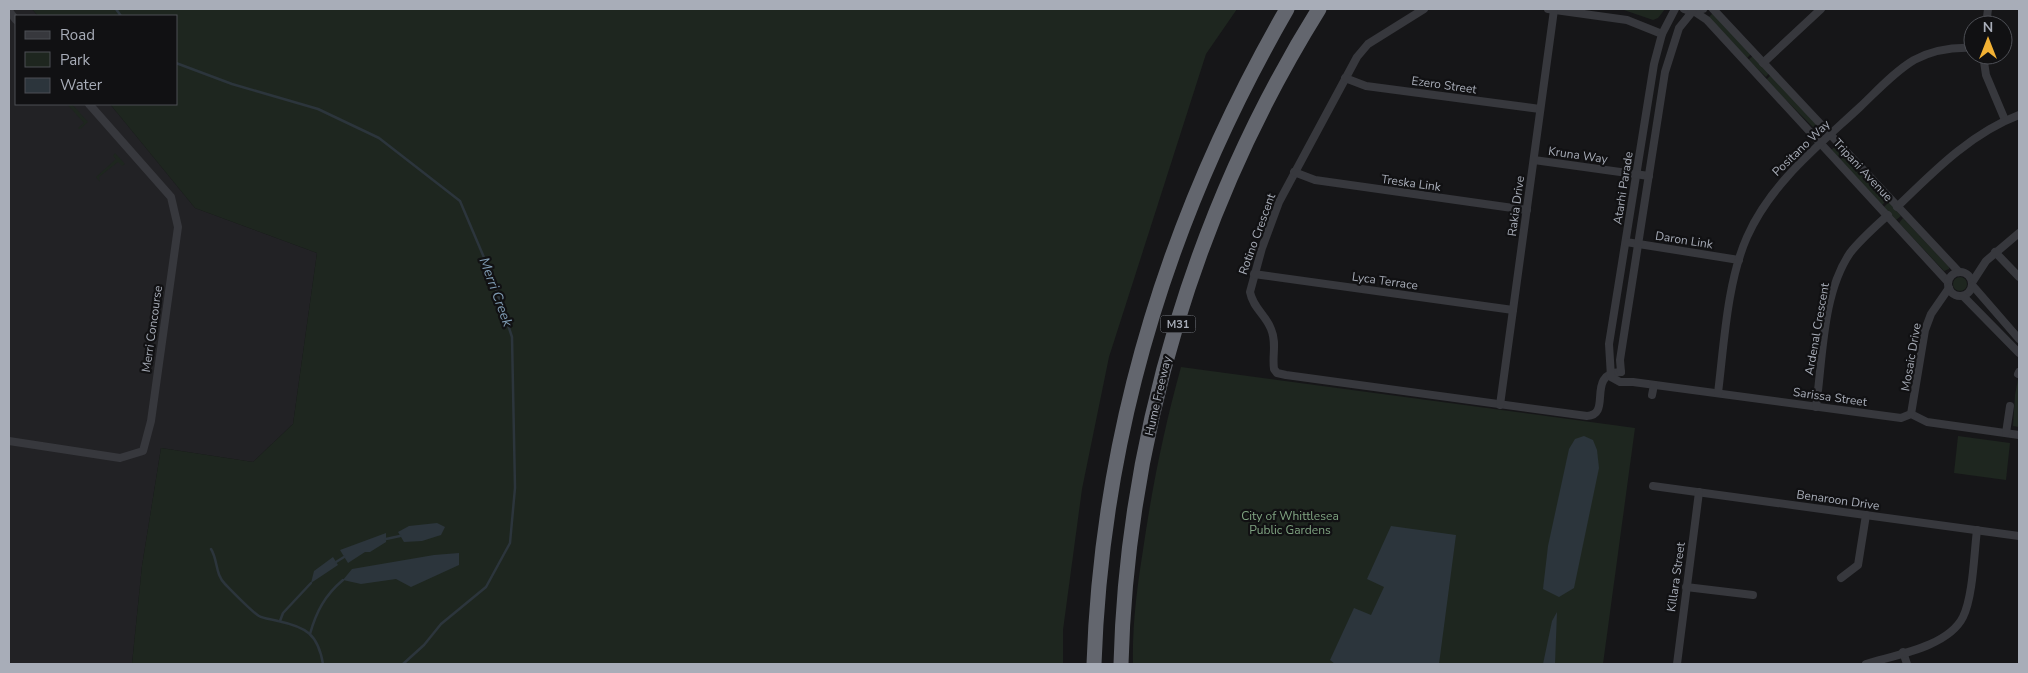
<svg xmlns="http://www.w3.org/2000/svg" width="2028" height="673" font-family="'Nunito Sans',sans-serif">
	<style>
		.built { fill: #222225 }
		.green { fill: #1e261f }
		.water { fill: #2c353c }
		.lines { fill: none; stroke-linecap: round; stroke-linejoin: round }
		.stream { stroke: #2c353c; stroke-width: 2.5 }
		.minor { stroke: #37383d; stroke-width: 8 }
		.motorway { stroke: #63666e; stroke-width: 15 }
		.labels { text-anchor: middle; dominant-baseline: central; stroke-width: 4.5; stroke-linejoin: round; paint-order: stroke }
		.shield { fill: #111113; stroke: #7b7e86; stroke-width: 1 }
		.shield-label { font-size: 11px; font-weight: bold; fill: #a8adb8 }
		.street-label { font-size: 12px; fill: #a8adb8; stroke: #111113 }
		.park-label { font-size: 12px; fill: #7fa381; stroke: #111113 }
		.water-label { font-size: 14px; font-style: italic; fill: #7f9bb3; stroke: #111113 }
	</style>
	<rect width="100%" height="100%" fill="#161618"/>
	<polygon class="built" points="9,9 32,9 38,16 16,16 16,104 110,104 195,208 317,253 293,424 253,462 161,448 142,566 132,664 9,664"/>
	<g class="green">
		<polygon points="32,9 1237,9 1206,54 1109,357 1082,489 1063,630 1063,664 132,664 142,566 161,448 253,462 293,424 317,253 195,208 110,104 176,104 176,16 38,16"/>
		<polygon points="1621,9 1665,9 1658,18 1653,20"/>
		<polygon points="1713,13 1751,54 1747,58 1708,18"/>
		<polygon points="1753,56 1769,73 1766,77 1748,60"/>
		<polygon points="1771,75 1820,128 1817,131 1766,80"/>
		<polygon points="67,104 72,104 88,122 80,129 78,128 84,123"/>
		<polygon points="1836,146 1887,200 1882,205 1831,150"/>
		<polygon points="115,153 125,164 122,166 118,162 99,177 100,182 96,177 116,159 113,156"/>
		<polygon points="1889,202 1901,216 1896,220 1884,207"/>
		<polygon points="1903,218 1949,267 1949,269 1944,271 1899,223"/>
		<circle cx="1960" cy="284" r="7"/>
		<path d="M1181 367 1635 428 1603 664H1133C1132 626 1137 588 1143 550 1152 488 1164 428 1181 367Z"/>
		<polygon points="2019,374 2019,427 2013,426 2015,395"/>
		<polygon points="1958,436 2010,443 2006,480 1954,473"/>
	</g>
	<g class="water">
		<polygon points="1584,436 1593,440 1597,450 1599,468 1574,588 1559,597 1543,589 1548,546 1569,449 1575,439"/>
		<polygon points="437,523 445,527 441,535 422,541 404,542 398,532 409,526"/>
		<polygon points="1391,526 1456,535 1439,664 1335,664 1330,660 1354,608 1371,615 1384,587 1367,579"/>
		<polygon points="386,533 386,542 370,552 365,552 348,563 340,550"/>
		<polygon points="459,553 459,565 411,587 396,579 361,584 343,580 352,569 434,555"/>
		<polygon points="333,557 338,565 311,583 314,571"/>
		<polygon points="1557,612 1555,664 1543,664 1552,621"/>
	</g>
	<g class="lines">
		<g class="stream">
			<polyline points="116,9 121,16"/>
			<polyline points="176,63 232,84 318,109 379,138 460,201 491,274 512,337 515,488 510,543 486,587 441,624 424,645 403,664"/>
			<polyline points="386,539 400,536"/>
			<path d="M211 549C218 560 215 574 225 584 232 591 251 611 259 616 264 619 272 619 278 621 306 627 318 634 323 664"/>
			<polyline points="336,562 344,557"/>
			<polyline points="280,621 283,613 311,583"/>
			<path d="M310 634C316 612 325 595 343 580"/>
		</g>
		<g class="minor">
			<path d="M1424 9 1368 44 1357 57 1279 202 1262 248 1250 292C1253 308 1266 315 1271 329 1277 343 1272 355 1274 369L1277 373 1286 375 1587 416C1613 415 1585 373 1621 372"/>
			<polyline points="1548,9 1627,20 1662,34"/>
			<polyline points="1675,9 1662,34 1654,64 1609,344 1611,377 1620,382 1633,382 1901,418 1911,414 1927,422 2019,435"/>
			<polyline points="1684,9 1692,12 1703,9"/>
			<polyline points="1713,9 1959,272"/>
			<polyline points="9,11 16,20"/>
			<polyline points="1695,12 1707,20 1948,282"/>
			<polyline points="1986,25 1988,9"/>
			<polyline points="1983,55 1986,75 2005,120"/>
			<polyline points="1763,63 1821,9"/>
			<polyline points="1345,78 1366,86 1540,109"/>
			<polyline points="1534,160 1649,176"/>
			<polyline points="1294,172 1315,180 1527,210"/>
			<path d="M1897 207C1933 172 1971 133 2019 115"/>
			<polyline points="1626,242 1739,260"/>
			<polyline points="1995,252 2019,277"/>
			<circle cx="1960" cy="284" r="12"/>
			<polyline points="1254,274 1513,310"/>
			<polyline points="1973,281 1986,261 2019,233"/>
			<polyline points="1973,286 2019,339"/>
			<polyline points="1963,296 2019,353"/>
			<polyline points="1621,372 1620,360 1665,72 1679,28 1692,12"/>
			<polyline points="2018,374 2019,372"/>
			<path d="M1718 393C1724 345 1727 282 1747 237 1771 183 1818 146 1860 107 1877 91 1894 72 1914 60 1933 50 1952 47 1973 48"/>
			<polyline points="1652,395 1654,385"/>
			<polyline points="1500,405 1554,10"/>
			<path d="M1816 407C1823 358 1822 294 1850 253 1861 239 1875 227 1888 215"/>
			<polyline points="1911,414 1925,330 1931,314 1949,288"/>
			<polyline points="2006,433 2010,406"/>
			<polyline points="9,441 120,458 143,451 151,421 178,227 171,197 89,104"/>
			<polyline points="1653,486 2019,536"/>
			<polyline points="1841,578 1858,565 1866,515"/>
			<polyline points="1686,587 1753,595"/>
			<polyline points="1903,652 1907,664"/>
			<polyline points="1677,664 1699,492"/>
			<path d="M1866 664C1895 655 1948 647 1963 617 1973 597 1974 554 1977 530"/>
		</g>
		<g class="motorway">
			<path d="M1094 664C1102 430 1170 212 1287 9"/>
			<path d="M1121 664C1127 435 1198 203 1319 9"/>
		</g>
	</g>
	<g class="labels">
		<rect class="shield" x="1160.5" y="315.5" width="35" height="17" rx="4"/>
		<g class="shield-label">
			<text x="1178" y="324">M31</text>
		</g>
		<g class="street-label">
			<text transform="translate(1444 85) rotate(8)">Ezero Street</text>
			<text transform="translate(1801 148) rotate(-44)">Positano Way</text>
			<text transform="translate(1578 155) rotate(8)">Kruna Way</text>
			<text transform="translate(1863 170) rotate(47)">Tripani Avenue</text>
			<text transform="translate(1411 183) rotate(8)">Treska Link</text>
			<text transform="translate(1623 188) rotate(-81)">Atarhi Parade</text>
			<text transform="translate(1516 206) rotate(-82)">Rakia Drive</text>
			<text transform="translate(1257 234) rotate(-70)">Rotino Crescent</text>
			<text transform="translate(1684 240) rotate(9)">Daron Link</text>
			<text transform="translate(1385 281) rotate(8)">Lyca Terrace</text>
			<text transform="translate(152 329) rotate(-82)">Merri Concourse</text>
			<text transform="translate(1817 329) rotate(-80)">Ardenal Crescent</text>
			<text transform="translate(1911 357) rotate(-80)">Mosaic Drive</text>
			<text transform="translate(1158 396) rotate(-77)">Hume Freeway</text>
			<text transform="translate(1830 397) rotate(8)">Sarissa Street</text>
			<text transform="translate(1838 500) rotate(8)">Benaroon Drive</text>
			<text transform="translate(1676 577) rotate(-82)">Killara Street</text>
		</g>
		<g class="park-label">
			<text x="1290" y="516">City of Whittlesea<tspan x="1290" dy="14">Public Gardens</tspan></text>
		</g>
		<g class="water-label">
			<text transform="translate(496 292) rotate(70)">Merri Creek</text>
		</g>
	</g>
	<rect width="2028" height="673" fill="none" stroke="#a8adb8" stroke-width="20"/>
	<rect x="15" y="15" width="162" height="90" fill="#111113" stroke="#4d4f55"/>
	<rect x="25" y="31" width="25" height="8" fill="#37383d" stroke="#4d4f55"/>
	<text x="60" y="40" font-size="15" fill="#a8adb8">Road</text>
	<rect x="25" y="52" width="25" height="15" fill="#1e261f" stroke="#4d4f55"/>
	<text x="60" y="65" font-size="15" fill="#a8adb8">Park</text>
	<rect x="25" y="78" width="25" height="15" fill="#2c353c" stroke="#4d4f55"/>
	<text x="60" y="90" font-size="15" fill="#a8adb8">Water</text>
	<g transform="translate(1988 40)"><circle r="24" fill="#111113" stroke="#4d4f55"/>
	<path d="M0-4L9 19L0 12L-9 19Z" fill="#f2b134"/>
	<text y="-8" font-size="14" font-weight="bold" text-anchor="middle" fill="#a8adb8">N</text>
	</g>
</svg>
